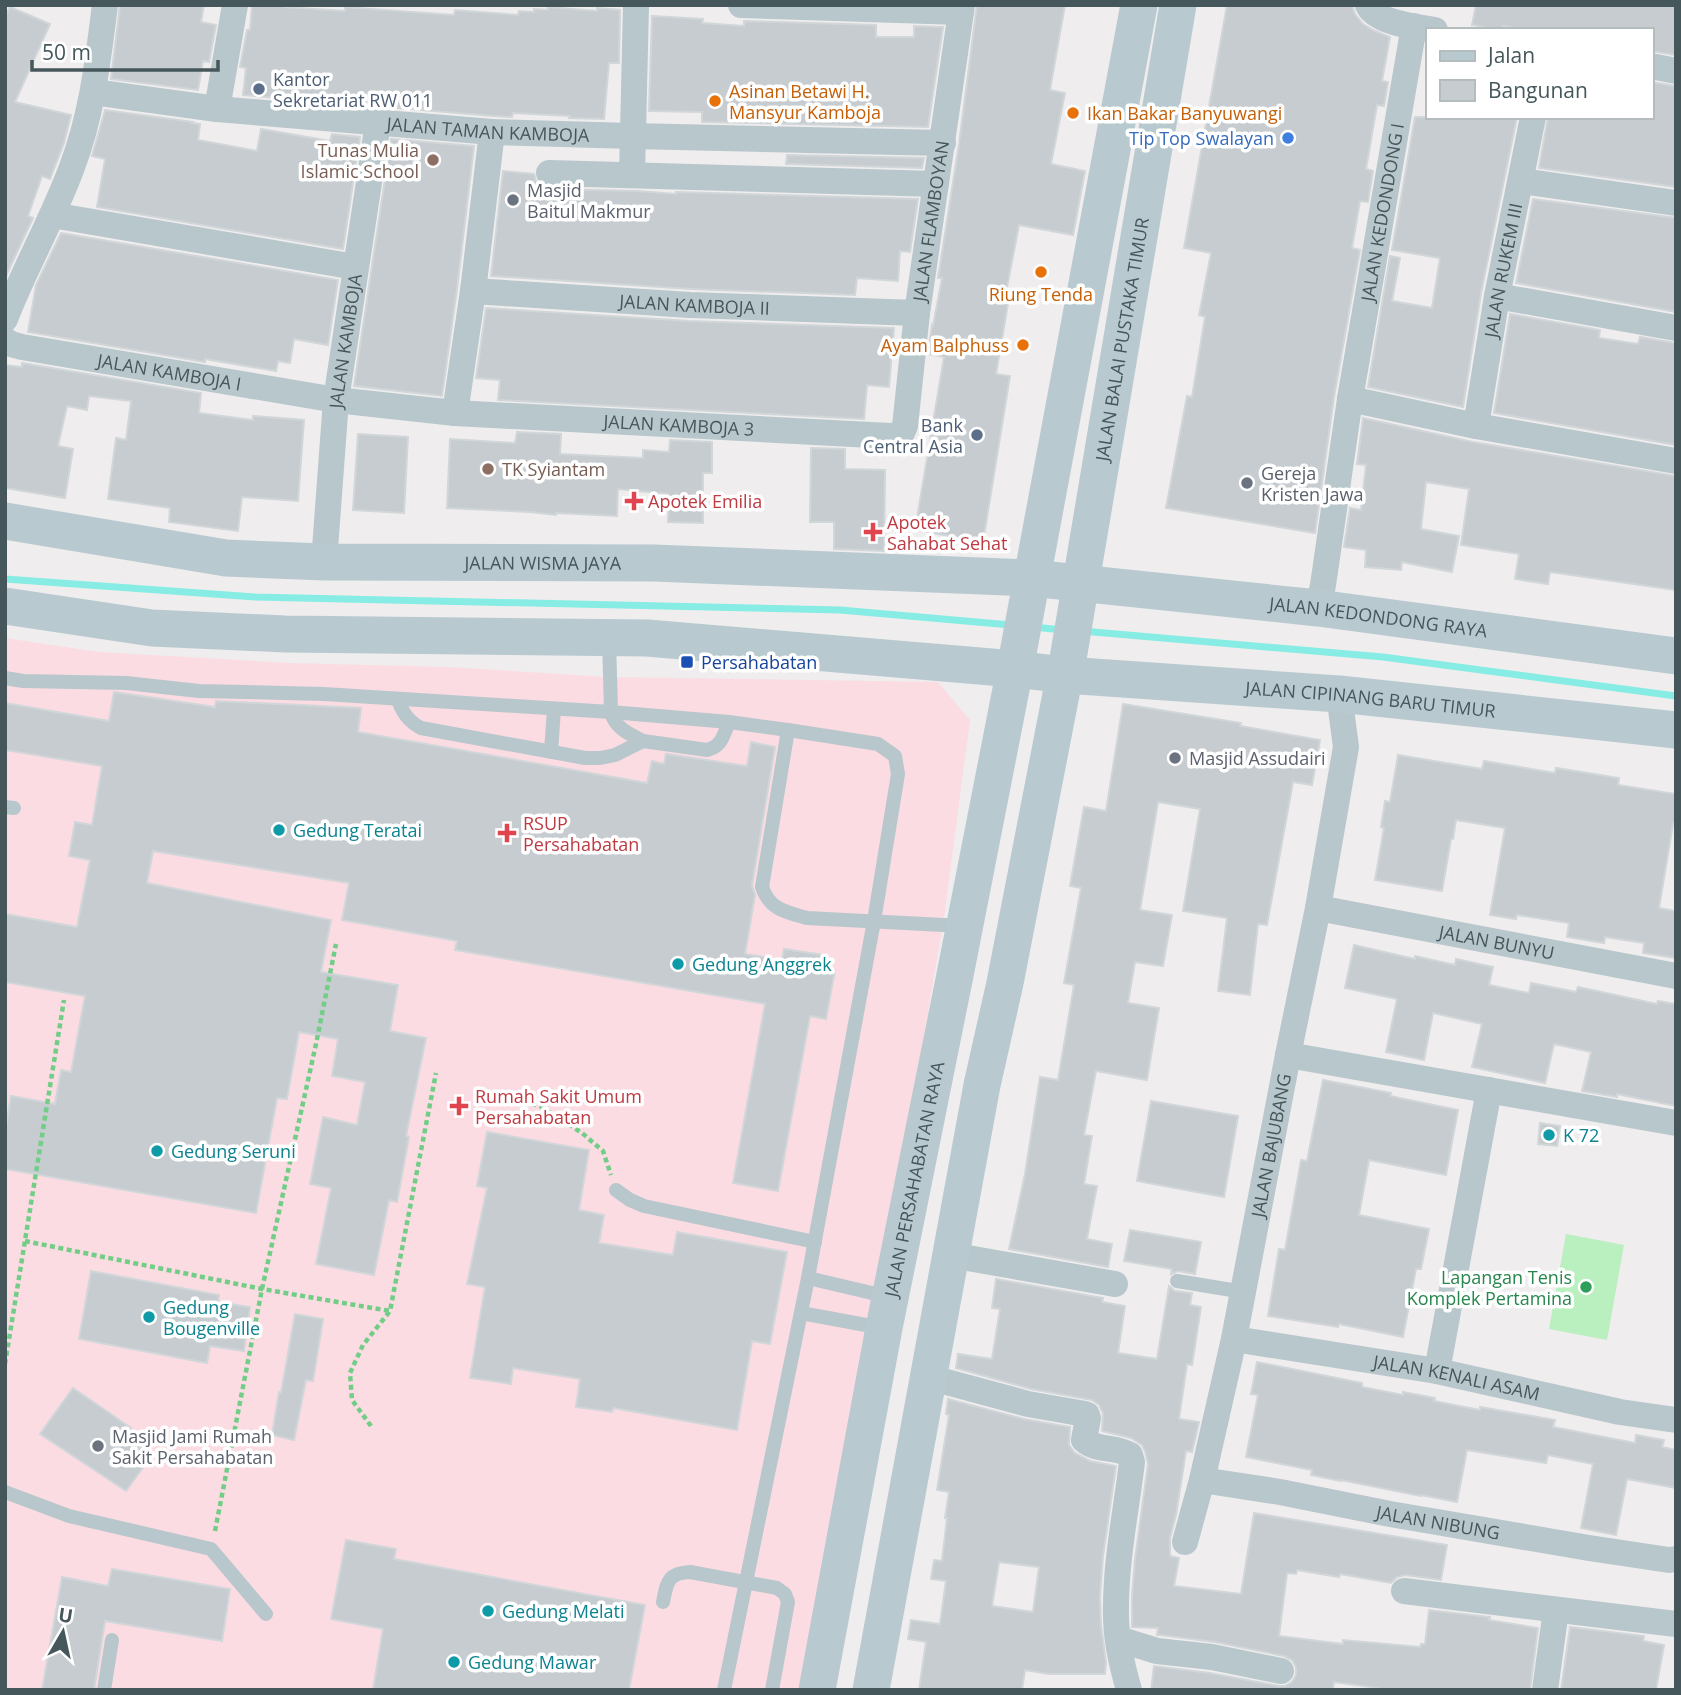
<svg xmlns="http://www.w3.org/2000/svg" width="1681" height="1695" font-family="'Open Sans',sans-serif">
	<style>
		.medical { fill: #fbdce3 }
		.green { fill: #baefbf }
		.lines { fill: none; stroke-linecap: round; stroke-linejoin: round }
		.stream { stroke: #87ece4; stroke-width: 7 }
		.building { fill: #c7ccd0; stroke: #d1d6d9; stroke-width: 2; fill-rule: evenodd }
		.path { stroke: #72cd86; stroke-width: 4.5; stroke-dasharray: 5 3.5; stroke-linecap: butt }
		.lane { stroke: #b8c7cb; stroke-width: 14 }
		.street { stroke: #b8c7cb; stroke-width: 26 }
		.secondary { stroke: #b8cad0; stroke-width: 37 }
		.service-dot { fill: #5c6f8a; stroke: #fff; stroke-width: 2.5 }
		.food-dot { fill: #e8710a; stroke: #fff; stroke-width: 2.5 }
		.shop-dot { fill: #3f7fe0; stroke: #fff; stroke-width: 2.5 }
		.education-dot { fill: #8d6e63; stroke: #fff; stroke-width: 2.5 }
		.worship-dot { fill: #6b7280; stroke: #fff; stroke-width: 2.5 }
		.health-dot { fill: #e0444e; stroke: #fff; stroke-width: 2.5 }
		.transit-dot { fill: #1a4fb4; stroke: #fff; stroke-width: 2.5 }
		.culture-dot { fill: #0f9aa8; stroke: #fff; stroke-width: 2.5 }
		.leisure-dot { fill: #2e9e5b; stroke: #fff; stroke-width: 2.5 }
		.labels { text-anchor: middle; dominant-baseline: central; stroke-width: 7; stroke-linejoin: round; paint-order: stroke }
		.service-label { font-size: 18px; fill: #4e5e75; stroke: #fff; text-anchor: start }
		.food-label { font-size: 18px; fill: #c56008; stroke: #fff; text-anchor: start }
		.street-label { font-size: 18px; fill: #45575b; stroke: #fff }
		.shop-label { font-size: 18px; fill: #366cbe; stroke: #fff; text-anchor: end }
		.education-label { font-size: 18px; fill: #785e54; stroke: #fff; text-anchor: end }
		.worship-label { font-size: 18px; fill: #5b616d; stroke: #fff; text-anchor: start }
		.health-label { font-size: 18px; fill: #be3a42; stroke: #fff; text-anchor: start }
		.transit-label { font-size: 18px; fill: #164399; stroke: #fff; text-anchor: start }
		.culture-label { font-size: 18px; fill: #0d838f; stroke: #fff; text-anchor: start }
		.leisure-label { font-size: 18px; fill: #27864d; stroke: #fff; text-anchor: end }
	</style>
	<rect width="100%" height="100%" fill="#f0edee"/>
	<polygon class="medical" points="5,638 99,652 289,663 449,667 607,677 938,682 970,720 944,918 880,1294 802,1690 5,1690"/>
	<polygon class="green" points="1566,1234 1624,1245 1607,1340 1549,1329"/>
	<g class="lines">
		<g class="stream">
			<polyline points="5,579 255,597 840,610 1011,625"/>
			<polyline points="1033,627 1063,630"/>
			<polyline points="1082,631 1383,657 1676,696"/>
		</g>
	</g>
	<g class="building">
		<polygon points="120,5 204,5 201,22 216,25 209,62 203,61 198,90 111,79"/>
		<polygon points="252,5 284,5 284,7 345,11 345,7 454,15 455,10 518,15 519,11 534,12 534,9 548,10 548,7 597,11 597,8 620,10 619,63 609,63 604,119 569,118 570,116 513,113 512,117 493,116 243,95 246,68 240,67 247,30 250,30"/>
		<polygon points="977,5 1065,5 1050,90 1065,93 1051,164 1085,171 1073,235 1019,225 1004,303 1008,304 996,374 1010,376 983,542 915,530 944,357 928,354 932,325 933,326 942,278 938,278 959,144"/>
		<polygon points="1227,5 1352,5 1355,14 1363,24 1373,30 1390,37 1382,81 1388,82 1384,106 1377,105 1366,169 1373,171 1368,202 1360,201 1352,248 1360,250 1334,397 1315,533 1166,508 1187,396 1192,397 1205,317 1199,315 1211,253 1184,248"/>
		<polygon points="1476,5 1676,5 1676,55 1651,51 1651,30 1526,30 1503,26 1503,30 1499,30 1472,25"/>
		<polygon points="10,7 50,24 15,102 71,115 64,143 50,179 42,176 28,216 33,218 5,278 5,17"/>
		<polygon points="652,16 703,19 702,23 744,26 744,21 876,25 876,37 914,37 914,26 943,27 928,127 702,122 702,112 649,111"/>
		<polygon points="1651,82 1676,86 1676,187 1539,168 1548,117 1651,117"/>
		<polygon points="105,110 193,122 192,123 200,124 198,140 257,151 261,129 330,141 332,134 360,137 343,249 97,207 105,159 92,156"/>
		<polygon points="1415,117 1517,117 1481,293 1463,407 1368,387 1390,256 1400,258 1392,301 1432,308 1440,258 1392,250"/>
		<polygon points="391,139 474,146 457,289 442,396 354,386"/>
		<polygon points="787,155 924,158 922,168 786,164"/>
		<polygon points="503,171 534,174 536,181 540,186 549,189 638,191 676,194 676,192 918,199 910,252 900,251 898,281 857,278 855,295 691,289 491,276"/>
		<polygon points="1533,199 1676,218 1676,312 1516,283"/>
		<polygon points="61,233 338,280 328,345 294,339 290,363 278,361 276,371 205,359 205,362 28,332 36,285"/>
		<polygon points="486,308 689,321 894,328 889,387 867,385 864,419 498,400 500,380 476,378"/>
		<polygon points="1510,314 1600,330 1599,338 1638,344 1640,337 1676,343 1676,445 1494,413"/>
		<polygon points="22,363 201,393 199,413 253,420 253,416 304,420 298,501 242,497 238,531 169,522 170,508 108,499 116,438 126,440 131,401 89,396 87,410 67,406 58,446 73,449 65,498 5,488 5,365 22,367"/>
		<polygon points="1363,418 1473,442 1676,476 1676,590 1550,572 1548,584 1515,579 1519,554 1461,545 1469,489 1426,482 1421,529 1459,536 1452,572 1402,562 1401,570 1365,567 1366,550 1344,547 1350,508 1361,510 1366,465 1357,464"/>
		<polygon points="517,432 561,434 560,454 643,458 643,450 669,452 670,440 712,442 712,473 703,473 703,523 668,522 669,494 618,489 617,516 556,513 556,515 530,512 447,508 450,439 515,443"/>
		<polygon points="358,434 408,437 404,513 353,510"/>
		<polygon points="811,448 845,449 845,469 885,470 884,551 834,549 834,522 810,522"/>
		<polygon points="114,692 215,707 216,701 361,708 358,732 647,783 652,761 664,764 666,754 747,766 751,742 775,747 752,885 755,895 745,954 782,960 784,949 824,955 822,968 835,970 826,1019 810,1016 778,1191 733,1183 765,1004 455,950 457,941 342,920 349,883 153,851 147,883 331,920 321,972 398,985 390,1031 426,1038 406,1136 409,1137 397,1202 389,1200 374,1275 316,1264 331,1188 310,1184 323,1117 357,1125 365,1082 332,1076 338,1039 299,1032 287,1099 277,1098 256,1213 5,1169 5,1134 11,1096 55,1104 61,1070 71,1072 85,996 5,982 5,914 77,927 90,860 69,856 75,822 92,825 102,766 5,750 5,703 109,721"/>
		<polygon points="1123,704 1241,723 1240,726 1320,740 1312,785 1293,782 1267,925 1258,924 1250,995 1218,991 1227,918 1183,911 1200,809 1158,802 1140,910 1172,915 1163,966 1135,962 1128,1003 1159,1008 1147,1080 1096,1071 1084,1135 1092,1136 1084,1184 1097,1186 1087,1239 1112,1244 1108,1267 1009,1249 1025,1174 1040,1077 1058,1080 1074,985 1064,983 1081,888 1070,886 1084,807 1106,811"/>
		<polygon points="1398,755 1482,769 1484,761 1555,773 1556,768 1619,778 1618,785 1676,794 1676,824 1673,824 1659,908 1676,911 1676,958 1643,953 1644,943 1605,937 1604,943 1567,937 1569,923 1517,915 1516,919 1490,915 1505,828 1456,820 1453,839 1451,839 1442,891 1375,880 1384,828 1381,827 1385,801 1390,802"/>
		<polygon points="1354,945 1415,959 1415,956 1455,965 1456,959 1493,967 1489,985 1529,993 1531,983 1576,992 1578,987 1657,1004 1658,1001 1676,1004 1676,1106 1617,1094 1617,1097 1582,1091 1591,1052 1554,1044 1545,1083 1472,1067 1482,1024 1433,1013 1424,1060 1386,1052 1397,999 1345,988"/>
		<polygon points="1323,1080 1391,1093 1390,1096 1458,1110 1446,1175 1369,1160 1359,1215 1429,1229 1421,1269 1416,1269 1403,1337 1339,1324 1338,1327 1268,1316 1279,1249 1285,1250 1301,1160 1307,1161"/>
		<polygon points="1151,1101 1238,1116 1224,1197 1137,1181"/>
		<polygon points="1540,1123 1560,1126 1557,1146 1538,1144"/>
		<polygon points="487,1132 589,1150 579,1210 604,1215 599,1243 673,1255 677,1232 787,1252 770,1344 752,1341 737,1430 613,1408 612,1412 576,1407 580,1379 513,1368 511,1384 470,1378 485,1287 467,1284 487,1188 477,1186"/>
		<polygon points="1130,1230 1201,1242 1195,1274 1178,1271 1171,1274 1172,1269 1124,1261"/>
		<polygon points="91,1271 219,1295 218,1302 250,1307 244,1351 210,1346 207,1363 79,1339"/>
		<polygon points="996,1279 1103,1298 1102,1302 1125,1306 1118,1353 1157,1359 1169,1286 1175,1291 1192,1293 1190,1305 1201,1307 1192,1365 1187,1364 1179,1419 1199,1422 1192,1452 1186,1451 1176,1515 1170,1538 1170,1556 1179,1558 1174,1586 1241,1594 1254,1513 1447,1545 1441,1580 1405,1575 1397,1577 1391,1583 1340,1574 1339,1577 1297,1570 1296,1574 1287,1573 1279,1636 1343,1644 1343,1640 1420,1647 1421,1644 1425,1644 1429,1610 1490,1617 1489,1620 1538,1628 1530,1690 1378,1690 1378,1688 1334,1682 1333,1690 1151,1690 1154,1666 1210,1673 1279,1686 1285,1686 1292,1682 1296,1675 1296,1667 1292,1660 1284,1656 1215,1642 1160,1635 1157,1635 1158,1628 1132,1627 1132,1596 1135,1559 1148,1464 1145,1451 1142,1445 1131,1438 1102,1431 1103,1413 1099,1405 1092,1400 1031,1389 956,1368 958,1354 992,1359 1000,1309 992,1308"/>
		<polygon points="295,1314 323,1319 313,1381 306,1380 294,1440 272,1435 279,1392 281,1393"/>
		<polygon points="1257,1362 1362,1383 1362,1387 1403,1395 1403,1392 1435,1398 1434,1401 1480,1410 1480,1407 1555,1420 1553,1427 1635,1443 1636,1435 1664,1440 1662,1447 1676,1450 1676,1488 1627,1479 1616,1535 1581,1528 1593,1464 1548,1455 1546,1463 1467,1450 1457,1502 1421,1495 1421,1496 1341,1480 1341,1481 1311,1475 1312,1470 1246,1457 1258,1395 1251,1394"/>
		<polygon points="73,1388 131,1428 124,1437 152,1455 126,1491 40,1434"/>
		<path d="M948 1399 1024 1419 1070 1427 1069 1445 1075 1453 1090 1461 1116 1466 1103 1556 1100 1596 1101 1625 1106 1662 1105 1674H1049L1025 1670 1022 1690H919L926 1642 908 1639 911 1620 940 1624 946 1581 931 1579 934 1560 942 1561 947 1518H945L949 1492 937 1490 949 1415 946 1414ZM999 1562 1039 1567 1033 1612 992 1606Z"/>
		<polygon points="346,1540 396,1549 394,1559 645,1605 629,1690 373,1690 383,1629 331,1619"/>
		<polygon points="112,1569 230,1589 222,1641 105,1621 94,1690 42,1690 62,1577 108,1586"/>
		<polygon points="1570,1627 1644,1636 1643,1641 1664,1645 1656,1690 1561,1690"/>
	</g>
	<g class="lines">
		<g class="path">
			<polyline points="498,1097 540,1106 582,1133 603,1151 611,1175"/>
			<polyline points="25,1241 262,1289 390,1311"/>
			<polyline points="5,1364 64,1000"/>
			<polyline points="371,1426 352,1400 350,1373 363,1345 390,1311 436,1073"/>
			<polyline points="215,1531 262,1289 316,1044 336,944"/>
		</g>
		<g class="lane">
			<path d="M609 639 611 712C615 728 629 734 643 741"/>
			<polyline points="5,678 23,681 126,683 199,691 324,694 611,712 729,722 788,730 878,744 895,756 898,774 874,921 808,1278 724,1690"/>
			<path d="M398 700C403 713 408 721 421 728L585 758H600L615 755 643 741 707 750C722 746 723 736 729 722"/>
			<path d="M788 730 762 887C770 910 786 912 807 918L963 926"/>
			<polyline points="551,752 554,709"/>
			<polyline points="5,807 14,808"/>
			<polyline points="616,1190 630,1200 644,1206 815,1242"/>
			<polyline points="808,1278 889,1297"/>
			<polyline points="1177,1281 1244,1292"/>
			<polyline points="801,1313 882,1328"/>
			<polyline points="5,1492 69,1516 211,1549 266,1614"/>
			<path d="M663 1602C667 1583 667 1573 690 1572L777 1588 785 1594 788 1602 772 1690"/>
			<polyline points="104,1690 112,1640"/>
		</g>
		<g class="street">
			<polyline points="741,5 961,12"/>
			<path d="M1368 5C1376 23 1417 27 1435 30"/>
			<polyline points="1651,66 1676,71"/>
			<path id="s1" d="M93 92 217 109 492 132 632 136 943 143"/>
			<polyline points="217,109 235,5"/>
			<polyline points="549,173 936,184"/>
			<polyline points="632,175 636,5"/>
			<polyline points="1521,181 1676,203"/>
			<polyline points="52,215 355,267"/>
			<path id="s2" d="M473 291 690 305 917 313"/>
			<polyline points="1497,296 1676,328"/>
			<path d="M5 319C25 267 53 219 72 167 92 115 98 60 105 5"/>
			<path id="s3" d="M5 340 11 344 22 347 336 400 455 413 890 436 901 435 905 426 917 313 962 5"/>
			<polyline points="1350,399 1476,426 1676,461"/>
			<polyline points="455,413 473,291 492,132"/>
			<path id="s4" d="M1476 426 1497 296 1533 117"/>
			<path id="s5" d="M324 562 336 400 378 123"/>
			<path id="s6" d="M1318 608 1323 585 1350 399 1414 26"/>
			<path id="s7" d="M1318 908 1676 976"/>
			<polyline points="1288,1055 1676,1123"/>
			<polyline points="951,1255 1115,1284"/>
			<path id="s8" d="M1234 1339 1437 1371 1620 1412 1676 1420"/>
			<polyline points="1437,1371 1489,1090"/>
			<path d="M928 1377 1028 1404 1085 1414 1087 1415 1088 1418 1084 1440C1096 1451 1116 1446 1130 1455L1132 1462C1126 1512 1115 1564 1116 1615 1116 1640 1122 1666 1129 1690"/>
			<path id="s9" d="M1202 1480 1280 1492 1390 1514 1589 1548 1669 1560 1676 1559"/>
			<path id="s10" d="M1185 1542 1202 1480 1234 1339 1288 1055 1318 908 1346 747 1339 694"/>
			<polyline points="1404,1591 1676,1624"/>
			<polyline points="1118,1639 1157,1651 1212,1657 1281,1671"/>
			<polyline points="1545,1690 1556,1610"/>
		</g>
		<g class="secondary">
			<path id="s11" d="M5 521 226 558 324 562 654 563 1031 578 1318 608 1676 656"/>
			<path id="s12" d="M5 606 152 628 285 634 647 638 1015 669 1065 675 1339 694 1676 730"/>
			<path id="s13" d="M817 1690 884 1328 955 975 1015 669 1139 5"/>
			<path id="s14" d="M871 1690 982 1085 1005 983 1069 653 1178 5"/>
		</g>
	</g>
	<g class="service-dot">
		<circle cx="259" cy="89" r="7"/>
		<circle cx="977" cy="435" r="7"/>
	</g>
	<g class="food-dot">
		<circle cx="715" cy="101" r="7"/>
		<circle cx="1073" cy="113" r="7"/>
		<circle cx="1041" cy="272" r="7"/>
		<circle cx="1023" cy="345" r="7"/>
	</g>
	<circle class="shop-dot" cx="1288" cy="138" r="7"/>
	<g class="education-dot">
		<circle cx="433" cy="160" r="7"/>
		<circle cx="488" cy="469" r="7"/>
	</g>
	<g class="worship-dot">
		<circle cx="513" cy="200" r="7"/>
		<circle cx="1247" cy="483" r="7"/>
		<circle cx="1175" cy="758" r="7"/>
		<circle cx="98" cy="1446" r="7"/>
	</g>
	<g class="health-dot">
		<path d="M630.5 490.5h7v7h7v7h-7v7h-7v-7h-7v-7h7z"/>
		<path d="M869.5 521.5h7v7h7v7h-7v7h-7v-7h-7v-7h7z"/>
		<path d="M503.5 822.5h7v7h7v7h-7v7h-7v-7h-7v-7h7z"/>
		<path d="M455.5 1095.5h7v7h7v7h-7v7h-7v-7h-7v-7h7z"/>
	</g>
	<rect class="transit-dot" x="680" y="655" width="14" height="14" rx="3.5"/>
	<g class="culture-dot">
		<circle cx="279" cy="830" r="7"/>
		<circle cx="678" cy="964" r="7"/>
		<circle cx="1549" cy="1135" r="7"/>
		<circle cx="157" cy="1151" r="7"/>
		<circle cx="149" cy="1317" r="7"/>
		<circle cx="488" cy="1611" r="7"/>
		<circle cx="454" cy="1662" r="7"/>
	</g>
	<circle class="leisure-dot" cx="1586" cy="1287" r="7"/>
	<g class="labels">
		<g class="service-label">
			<text x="273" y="79">Kantor<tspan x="273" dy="21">Sekretariat RW 011</tspan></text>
			<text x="963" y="425" text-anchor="end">Bank<tspan x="963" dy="21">Central Asia</tspan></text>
		</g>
		<g class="food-label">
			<text x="729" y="91">Asinan Betawi H.<tspan x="729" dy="21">Mansyur Kamboja</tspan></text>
			<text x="1087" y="113">Ikan Bakar Banyuwangi</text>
			<text x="1041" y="294" text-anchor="middle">Riung Tenda</text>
			<text x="1009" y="345" text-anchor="end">Ayam Balphuss</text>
		</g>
		<g class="street-label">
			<text stroke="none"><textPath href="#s1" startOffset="397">JALAN TAMAN KAMBOJA</textPath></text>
			<text stroke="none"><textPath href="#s6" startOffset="401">JALAN KEDONDONG I</textPath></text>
			<text stroke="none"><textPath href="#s3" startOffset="1120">JALAN FLAMBOYAN</textPath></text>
			<text stroke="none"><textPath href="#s4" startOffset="158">JALAN RUKEM III</textPath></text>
			<text stroke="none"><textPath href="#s2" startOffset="222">JALAN KAMBOJA II</textPath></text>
			<text stroke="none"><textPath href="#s14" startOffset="1374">JALAN BALAI PUSTAKA TIMUR</textPath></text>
			<text stroke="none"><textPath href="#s5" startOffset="222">JALAN KAMBOJA</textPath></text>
			<text stroke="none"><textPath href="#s3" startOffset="168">JALAN KAMBOJA I</textPath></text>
			<text stroke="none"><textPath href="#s3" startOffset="681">JALAN KAMBOJA 3</textPath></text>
			<text stroke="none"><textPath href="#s11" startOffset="541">JALAN WISMA JAYA</textPath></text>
			<text stroke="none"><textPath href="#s11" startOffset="1379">JALAN KEDONDONG RAYA</textPath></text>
			<text stroke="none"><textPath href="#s12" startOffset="1370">JALAN CIPINANG BARU TIMUR</textPath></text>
			<text stroke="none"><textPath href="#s7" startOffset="182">JALAN BUNYU</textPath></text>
			<text stroke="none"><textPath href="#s10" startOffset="406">JALAN BAJUBANG</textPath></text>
			<text stroke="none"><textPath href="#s13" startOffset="520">JALAN PERSAHABATAN RAYA</textPath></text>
			<text stroke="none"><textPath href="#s8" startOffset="226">JALAN KENALI ASAM</textPath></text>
			<text stroke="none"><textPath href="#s9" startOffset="240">JALAN NIBUNG</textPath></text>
		</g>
		<g class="shop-label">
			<text x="1274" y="138">Tip Top Swalayan</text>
		</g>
		<g class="education-label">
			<text x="419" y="150">Tunas Mulia<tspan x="419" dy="21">Islamic School</tspan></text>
			<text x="502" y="469" text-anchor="start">TK Syiantam</text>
		</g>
		<g class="worship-label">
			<text x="527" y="190">Masjid<tspan x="527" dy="21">Baitul Makmur</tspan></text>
			<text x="1261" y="473">Gereja<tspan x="1261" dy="21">Kristen Jawa</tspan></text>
			<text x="1189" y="758">Masjid Assudairi</text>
			<text x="112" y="1436">Masjid Jami Rumah<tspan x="112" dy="21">Sakit Persahabatan</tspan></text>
		</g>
		<g class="health-label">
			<text x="648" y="501">Apotek Emilia</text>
			<text x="887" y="522">Apotek<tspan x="887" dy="21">Sahabat Sehat</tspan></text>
			<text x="523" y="823">RSUP<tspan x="523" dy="21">Persahabatan</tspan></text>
			<text x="475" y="1096">Rumah Sakit Umum<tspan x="475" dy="21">Persahabatan</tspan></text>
		</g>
		<g class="transit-label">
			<text x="701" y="662">Persahabatan</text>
		</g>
		<g class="culture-label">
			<text x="293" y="830">Gedung Teratai</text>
			<text x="692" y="964">Gedung Anggrek</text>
			<text x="1563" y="1135">K 72</text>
			<text x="171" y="1151">Gedung Seruni</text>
			<text x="163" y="1307">Gedung<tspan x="163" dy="21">Bougenville</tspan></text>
			<text x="502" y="1611">Gedung Melati</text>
			<text x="468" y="1662">Gedung Mawar</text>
		</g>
		<g class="leisure-label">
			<text x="1572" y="1277">Lapangan Tenis<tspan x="1572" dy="21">Komplek Pertamina</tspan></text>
		</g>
	</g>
	<rect width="1681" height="1695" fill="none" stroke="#45575b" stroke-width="14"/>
	<rect x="1426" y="28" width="228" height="91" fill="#ffffff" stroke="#b5bcbd" stroke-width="2"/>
	<rect x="1440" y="51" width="35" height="10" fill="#b8cad0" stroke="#b5bcbd" stroke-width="2"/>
	<text x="1488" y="63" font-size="21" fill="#45575b">Jalan</text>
	<rect x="1440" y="80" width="35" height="21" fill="#c7ccd0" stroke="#b5bcbd" stroke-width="2"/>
	<text x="1488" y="98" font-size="21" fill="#45575b">Bangunan</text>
	<g transform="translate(63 1632) rotate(9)" stroke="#ffffff" stroke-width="5" paint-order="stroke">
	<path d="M0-5L12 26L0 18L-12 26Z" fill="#45575b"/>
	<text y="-10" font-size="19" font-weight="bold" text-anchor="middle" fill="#45575b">U</text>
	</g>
	<path d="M32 60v10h186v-10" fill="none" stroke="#45575b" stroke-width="3.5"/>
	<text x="42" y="60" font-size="21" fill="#45575b" stroke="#ffffff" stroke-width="5" paint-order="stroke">50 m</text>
</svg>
